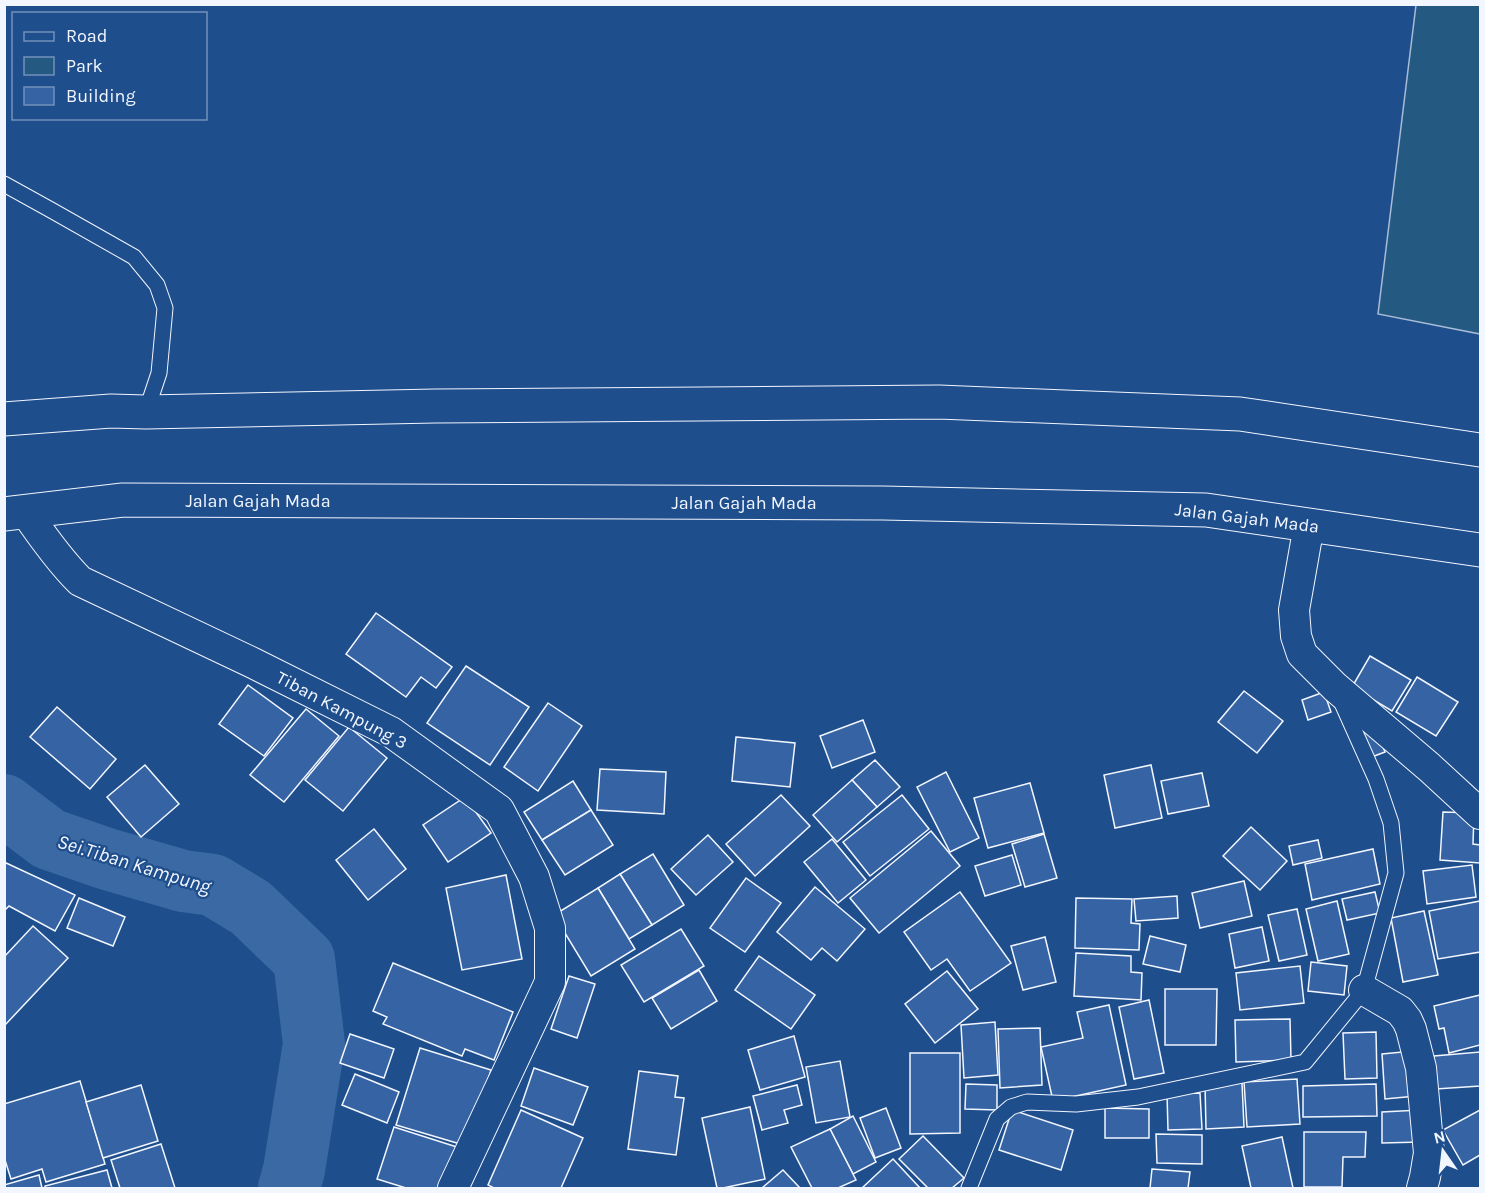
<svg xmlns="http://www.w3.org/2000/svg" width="1485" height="1193" font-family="Karla,sans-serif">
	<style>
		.green { fill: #245a82; stroke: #a8bbd7; stroke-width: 1.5 }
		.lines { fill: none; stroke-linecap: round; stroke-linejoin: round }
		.river { stroke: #3b69a3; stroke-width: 62 }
		.building { fill: #3563a3; stroke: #f2f6ff; stroke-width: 1.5 }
		.lane-casing { stroke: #f2f6ff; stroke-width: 17 }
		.street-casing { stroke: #f2f6ff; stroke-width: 32 }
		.highway-casing { stroke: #f2f6ff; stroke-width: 35 }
		.lane { stroke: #1f4e8c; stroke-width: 15 }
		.street { stroke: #1f4e8c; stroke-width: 30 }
		.highway { stroke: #1f4e8c; stroke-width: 33 }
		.labels { text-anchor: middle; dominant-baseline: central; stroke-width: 4.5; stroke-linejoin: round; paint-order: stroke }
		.street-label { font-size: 18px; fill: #f2f6ff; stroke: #1f4e8c }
		.water-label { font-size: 20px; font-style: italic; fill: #f2f6ff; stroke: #1f4e8c }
	</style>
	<rect width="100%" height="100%" fill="#1f4e8c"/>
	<polygon class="green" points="1416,5 1480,5 1480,334 1378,314"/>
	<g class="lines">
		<polyline class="river" points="4,805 49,839 107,859 183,881 213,885 251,908 304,959 314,1044 294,1170 289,1188"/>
	</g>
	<g class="building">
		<polygon points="376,613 452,667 436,688 421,677 406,697 346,654"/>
		<polygon points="1370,656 1411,680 1392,711 1352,687"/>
		<polygon points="466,666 529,707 490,765 427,723"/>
		<polygon points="1417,677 1458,702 1436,736 1396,712"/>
		<polygon points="248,685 293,718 264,756 219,724"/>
		<polygon points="1244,691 1283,721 1257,753 1218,722"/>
		<polygon points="1324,692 1331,712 1308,720 1302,700"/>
		<polygon points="548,703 582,726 538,791 504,767"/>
		<polygon points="57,707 116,759 90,789 30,737"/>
		<polygon points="306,709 339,736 284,802 250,775"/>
		<polygon points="863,720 875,752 832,768 820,736"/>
		<polygon points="349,727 387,758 343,811 305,780"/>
		<polygon points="1375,727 1385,752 1369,758 1359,733"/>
		<polygon points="736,737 795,743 790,787 732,781"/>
		<polygon points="875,760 900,787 877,807 852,780"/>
		<polygon points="145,765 179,804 141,837 107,797"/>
		<polygon points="1151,765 1162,818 1115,828 1104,775"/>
		<polygon points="600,769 666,772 664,814 597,810"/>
		<polygon points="946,772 979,838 950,852 917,787"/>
		<polygon points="1202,773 1209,806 1168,814 1161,781"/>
		<polygon points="852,780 877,807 837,842 813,815"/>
		<polygon points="573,781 591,810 542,840 524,812"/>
		<polygon points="1030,783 1044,833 988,848 974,798"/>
		<polygon points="781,795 810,826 755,876 726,844"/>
		<polygon points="902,795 929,829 870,876 843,842"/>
		<polygon points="465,797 491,833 448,862 423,825"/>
		<polygon points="591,810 613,845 565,875 542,840"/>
		<polygon points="1443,812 1474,813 1473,844 1480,845 1480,863 1440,860"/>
		<polygon points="1251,827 1287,861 1260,890 1223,856"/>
		<polygon points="374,829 406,869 368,900 336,860"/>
		<polygon points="931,831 960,866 879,933 850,898"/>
		<polygon points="1044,834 1057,878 1025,887 1012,844"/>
		<polygon points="708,835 733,862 696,895 671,869"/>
		<polygon points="832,839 866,880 838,903 804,862"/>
		<polygon points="1318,840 1322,858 1293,865 1289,846"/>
		<polygon points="1373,849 1380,884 1312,900 1305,864"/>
		<polygon points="653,854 684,905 652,925 620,874"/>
		<polygon points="1012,855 1021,885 985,896 975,866"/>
		<polygon points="4,862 75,895 55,931 9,906 4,911"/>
		<polygon points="1472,865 1476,897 1427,904 1423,871"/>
		<polygon points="620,874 652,925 629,939 598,888"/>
		<polygon points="506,875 522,959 462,970 446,888"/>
		<polygon points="746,878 781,903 745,952 710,928"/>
		<polygon points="1244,881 1252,916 1200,928 1192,893"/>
		<polygon points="815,887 865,929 837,961 822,948 811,960 777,932"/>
		<polygon points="598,888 635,949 591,976 554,915"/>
		<polygon points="960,892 1011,963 970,991 947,959 931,970 904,932"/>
		<polygon points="1375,892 1380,913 1347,920 1342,899"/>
		<polygon points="1177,896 1178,918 1136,921 1134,899"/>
		<polygon points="79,898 125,917 113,946 67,928"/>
		<polygon points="1076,898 1132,899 1131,923 1140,924 1139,950 1075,948"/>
		<polygon points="1337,901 1349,954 1318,961 1306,909"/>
		<polygon points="1480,901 1480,952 1438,959 1429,911"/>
		<polygon points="1297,909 1307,955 1279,961 1268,915"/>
		<polygon points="1424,911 1438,975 1403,982 1391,918"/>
		<polygon points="33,926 68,958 6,1024 4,1022 4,957"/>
		<polygon points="1262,927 1269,961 1235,968 1229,934"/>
		<polygon points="681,929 704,966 644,1002 621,965"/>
		<polygon points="1150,936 1186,945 1180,972 1143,964"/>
		<polygon points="1045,937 1056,982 1023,990 1011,946"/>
		<polygon points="1076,953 1131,956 1131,972 1142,973 1141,1000 1074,996"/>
		<polygon points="759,956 815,995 791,1029 735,990"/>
		<polygon points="1311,962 1347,966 1344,995 1308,991"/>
		<polygon points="393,963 513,1012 494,1060 465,1049 462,1056 383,1024 387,1017 373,1011"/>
		<polygon points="1300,966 1304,1003 1240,1010 1236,973"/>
		<polygon points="699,970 717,1001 671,1029 652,998"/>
		<polygon points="947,971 978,1009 935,1043 905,1004"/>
		<polygon points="569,976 595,984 577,1038 551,1029"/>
		<polygon points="1165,989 1217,989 1216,1045 1165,1045"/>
		<polygon points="1480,995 1480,1045 1449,1053 1444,1028 1439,1029 1434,1006"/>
		<polygon points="1149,1000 1164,1073 1134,1079 1119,1007"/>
		<polygon points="1109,1005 1126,1085 1053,1101 1041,1047 1083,1038 1077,1012"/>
		<polygon points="1290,1019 1291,1060 1236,1062 1235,1020"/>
		<polygon points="995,1022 998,1075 964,1078 961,1025"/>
		<polygon points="1040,1028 1042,1085 1000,1088 998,1029"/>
		<polygon points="1376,1032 1377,1078 1345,1079 1343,1033"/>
		<polygon points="350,1034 394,1049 384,1078 340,1063"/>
		<polygon points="794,1036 805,1077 760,1090 748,1050"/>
		<polygon points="420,1048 491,1070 467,1146 396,1125"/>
		<polygon points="1413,1051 1416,1096 1385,1099 1382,1054"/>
		<polygon points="1480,1052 1480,1086 1436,1089 1434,1056"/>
		<polygon points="910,1053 960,1053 960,1133 910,1134"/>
		<polygon points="840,1061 850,1117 816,1123 806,1067"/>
		<polygon points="534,1068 588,1087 573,1125 521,1106"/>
		<polygon points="639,1071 678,1076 675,1097 684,1098 676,1155 628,1149"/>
		<polygon points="355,1074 399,1092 387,1123 342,1105"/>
		<polygon points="1297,1079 1300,1124 1247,1127 1244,1082"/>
		<polygon points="80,1081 105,1164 46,1182 42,1169 11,1179 4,1157 4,1104"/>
		<polygon points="1242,1083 1244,1127 1206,1129 1205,1084"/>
		<polygon points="966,1084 997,1085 997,1110 965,1109"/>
		<polygon points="1376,1084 1377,1116 1303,1117 1303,1086"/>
		<polygon points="141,1085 158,1141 103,1158 86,1102"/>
		<polygon points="797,1085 802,1105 784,1110 788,1123 762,1130 753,1096"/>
		<polygon points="1200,1093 1202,1129 1168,1130 1167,1094"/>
		<polygon points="750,1107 765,1179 723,1188 717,1188 702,1118"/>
		<polygon points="886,1108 901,1148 875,1158 860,1118"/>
		<polygon points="1105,1108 1149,1109 1149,1138 1105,1138"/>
		<polygon points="521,1110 583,1138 561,1188 494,1188 488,1185"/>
		<polygon points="1012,1110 1073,1130 1061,1170 999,1150"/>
		<polygon points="1420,1110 1421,1142 1382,1143 1382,1112"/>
		<polygon points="1480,1110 1480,1155 1463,1165 1443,1130"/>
		<polygon points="853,1116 876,1162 853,1174 830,1129"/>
		<polygon points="394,1127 460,1148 446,1188 406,1188 377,1179"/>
		<polygon points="830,1129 856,1180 838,1188 812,1188 791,1147"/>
		<polygon points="1304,1132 1366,1132 1365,1157 1343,1157 1342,1187 1304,1187"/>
		<polygon points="1156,1134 1202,1135 1202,1164 1157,1163"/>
		<polygon points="923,1136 964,1178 952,1188 928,1188 899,1159"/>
		<polygon points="1282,1137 1293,1188 1251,1188 1242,1146"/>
		<polygon points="161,1144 175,1188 120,1188 111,1160"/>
		<polygon points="893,1159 920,1188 862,1188"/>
		<polygon points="1152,1169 1190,1172 1188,1188 1150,1188"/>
		<polygon points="107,1170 112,1188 45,1188 45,1186"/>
		<polygon points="783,1170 800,1188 762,1188"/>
		<polygon points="39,1175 42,1188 4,1188 4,1185"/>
	</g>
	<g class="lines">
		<defs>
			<g id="lane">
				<polyline points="4,184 51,210 134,257 157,285 165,308 159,373 146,412"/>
				<polyline points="969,1188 997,1119 1011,1107 1027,1102 1076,1104 1138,1097 1305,1062 1364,990 1396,873 1391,823 1376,779 1341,701"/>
			</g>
			<g id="street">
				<path d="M25 511C42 536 59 560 80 581L253 663 391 732 499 810 534 877 550 928V982L453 1188"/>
				<polyline points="1309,525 1294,610 1296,636 1302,654 1335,687 1429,767 1480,814"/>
				<polyline points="1364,990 1400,1011 1407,1020 1411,1029 1421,1068 1429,1153 1425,1177 1422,1188"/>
			</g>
			<g id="highway">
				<polyline points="4,419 111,411 146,412 435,406 939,402 1240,414 1480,450"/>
				<polyline points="4,514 123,500 883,503 1206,510 1480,550"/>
			</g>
		</defs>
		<use href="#lane" class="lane-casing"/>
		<use href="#street" class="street-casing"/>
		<use href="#highway" class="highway-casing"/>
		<use href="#lane" class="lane"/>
		<use href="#street" class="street"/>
		<use href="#highway" class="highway"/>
	</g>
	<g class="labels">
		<g class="street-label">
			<text x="258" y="501">Jalan Gajah Mada</text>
			<text x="744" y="503">Jalan Gajah Mada</text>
			<text transform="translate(1247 518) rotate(7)">Jalan Gajah Mada</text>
			<text transform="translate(342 710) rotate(28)">Tiban Kampung 3</text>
		</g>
		<g class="water-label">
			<text transform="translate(134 864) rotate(17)">Sei.Tiban Kampung</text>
		</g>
	</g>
	<rect width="1485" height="1193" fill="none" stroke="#f2f6ff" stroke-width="12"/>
	<rect x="12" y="12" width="195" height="108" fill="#1f4e8c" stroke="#7391ba" stroke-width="1.5"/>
	<rect x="24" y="32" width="30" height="9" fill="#1f4e8c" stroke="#7391ba" stroke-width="1.5"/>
	<text x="66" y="42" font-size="18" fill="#f2f6ff">Road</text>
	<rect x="24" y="57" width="30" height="18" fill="#245a82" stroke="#7391ba" stroke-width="1.5"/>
	<text x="66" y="72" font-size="18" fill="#f2f6ff">Park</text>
	<rect x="24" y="87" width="30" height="18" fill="#3563a3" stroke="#7391ba" stroke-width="1.5"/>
	<text x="66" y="102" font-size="18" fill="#f2f6ff">Building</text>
	<g transform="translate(1443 1151) rotate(346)" stroke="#1f4e8c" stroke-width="4.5" paint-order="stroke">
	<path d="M0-4.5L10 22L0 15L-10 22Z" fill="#f2f6ff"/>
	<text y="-9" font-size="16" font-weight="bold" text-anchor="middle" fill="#f2f6ff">N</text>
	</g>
</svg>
